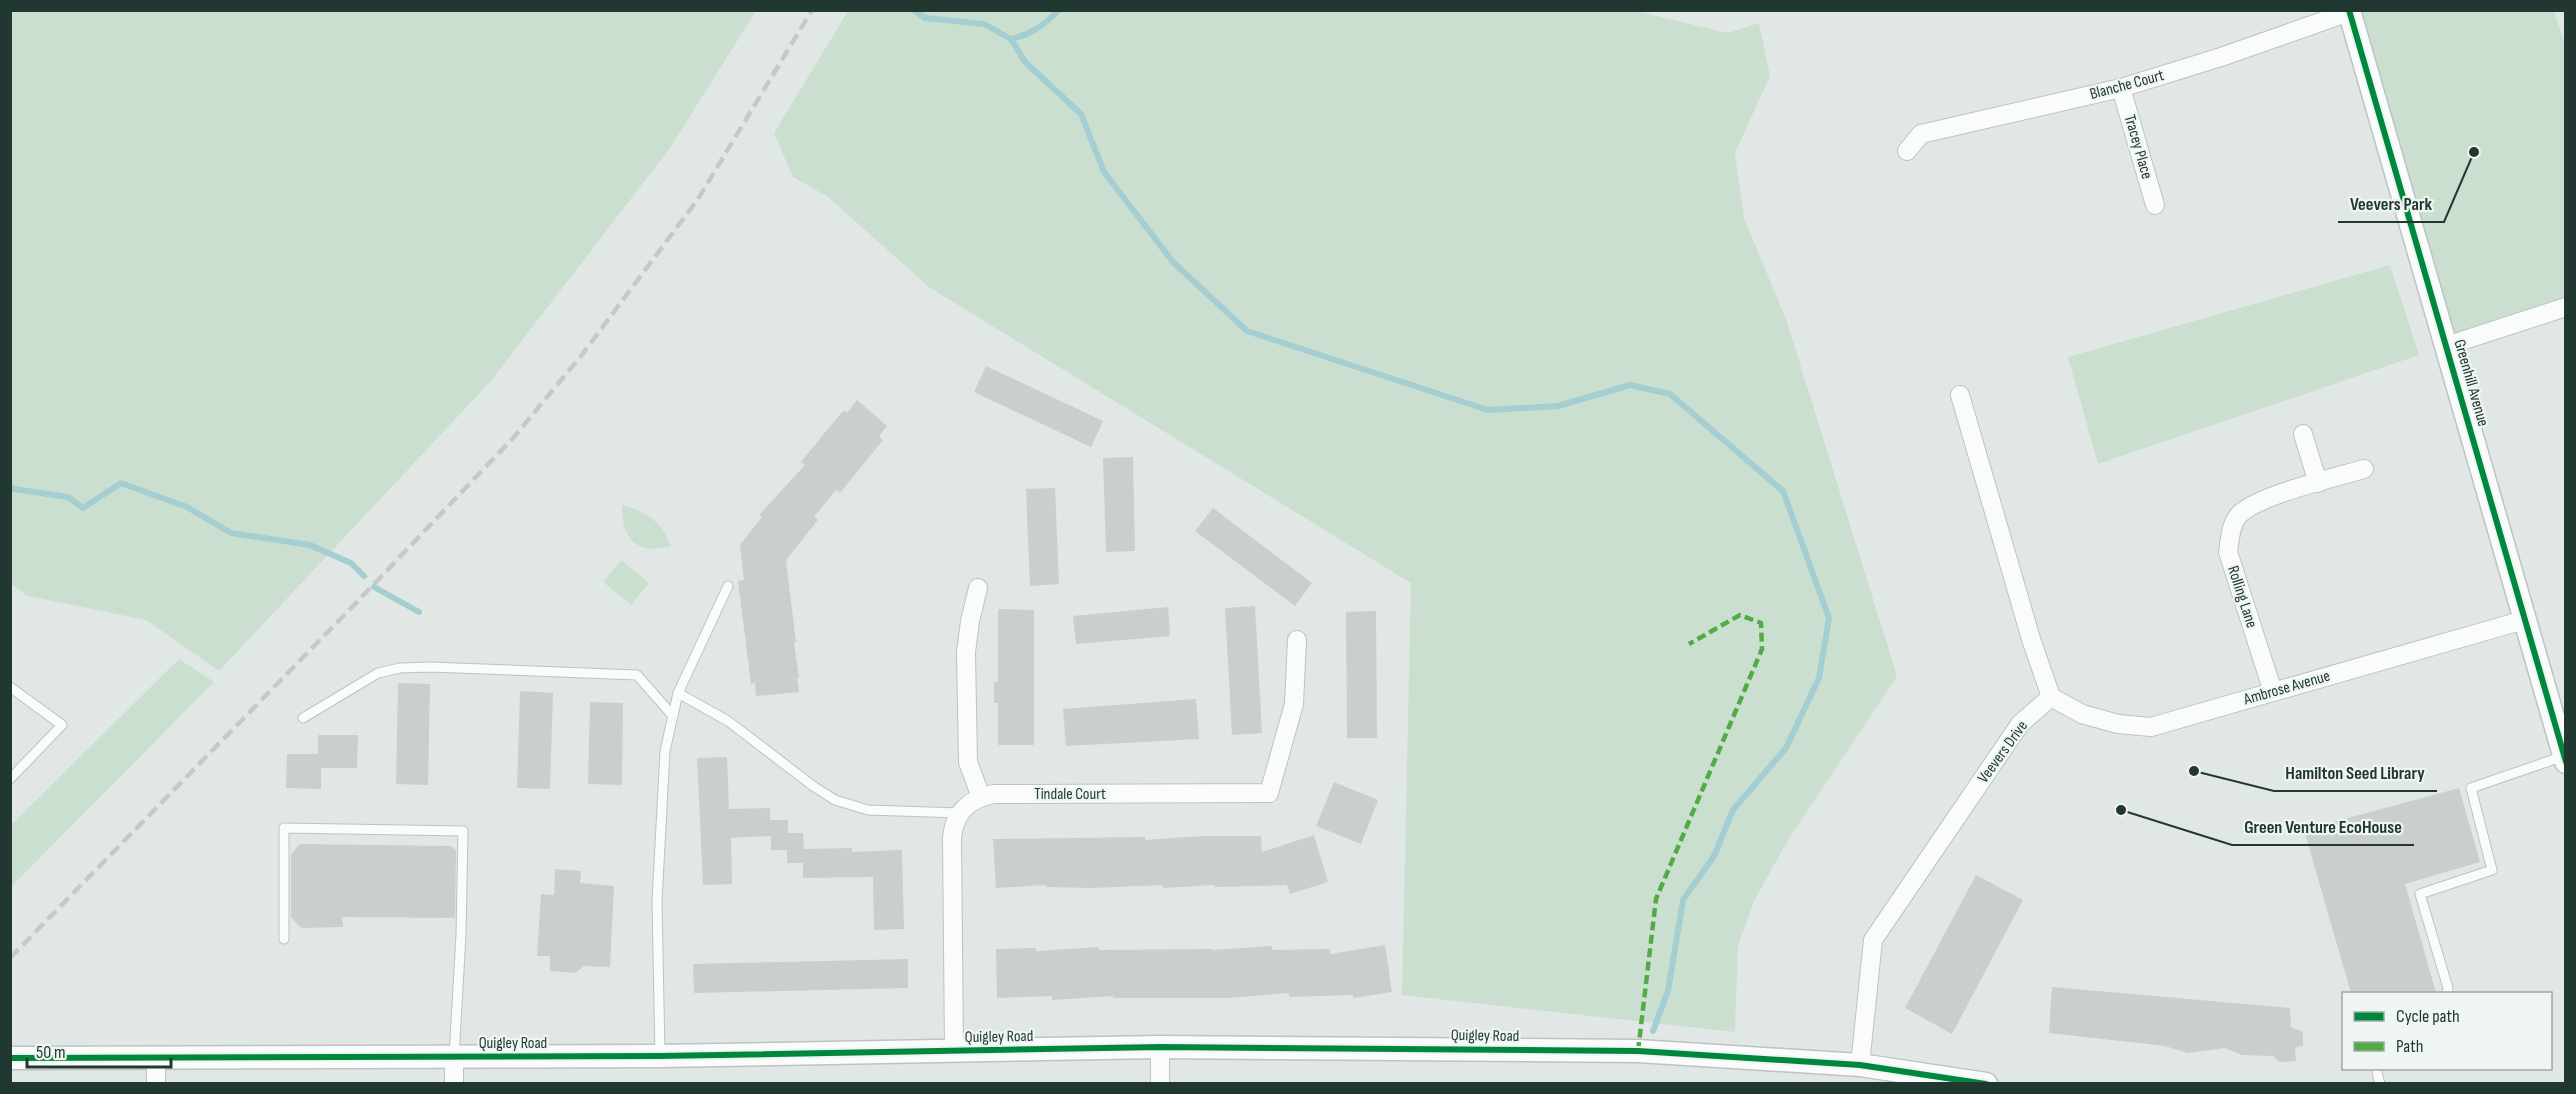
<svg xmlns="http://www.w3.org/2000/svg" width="2576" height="1094" font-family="'Sofia Sans Condensed',sans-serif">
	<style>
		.green { fill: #cbdfd0 }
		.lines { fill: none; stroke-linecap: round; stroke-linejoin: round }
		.stream { stroke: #a4ced2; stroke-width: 6 }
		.building { fill: #cacfcd }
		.service-casing { stroke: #bec3c1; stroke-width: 11 }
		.minor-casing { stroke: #bec3c1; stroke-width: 20 }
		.tertiary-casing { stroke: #bec3c1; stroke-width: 25 }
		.service { stroke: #fafbfb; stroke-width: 9 }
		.minor { stroke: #fafbfb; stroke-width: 18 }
		.tertiary { stroke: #fafbfb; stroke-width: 22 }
		.rail { stroke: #c5c9c8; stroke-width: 4.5; stroke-dasharray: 12 6; stroke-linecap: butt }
		.quiet { stroke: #52ac45; stroke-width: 4.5; stroke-dasharray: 9 4.5; stroke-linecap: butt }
		.cycleway-casing { stroke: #eff6f2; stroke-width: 10 }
		.cycleway { stroke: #00873e; stroke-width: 6 }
		.labels { text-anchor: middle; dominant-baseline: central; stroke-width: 4.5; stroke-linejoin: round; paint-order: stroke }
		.street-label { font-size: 16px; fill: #213831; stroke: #eff6f2 }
		.leader { fill: none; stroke: #213831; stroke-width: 2 }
		.callout-dot { fill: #213831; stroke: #eff6f2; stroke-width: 2 }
		.callout-label { font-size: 18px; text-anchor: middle; font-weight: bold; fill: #213831; stroke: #eff6f2; stroke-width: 4.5; stroke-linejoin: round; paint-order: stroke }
	</style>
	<rect width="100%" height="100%" fill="#e1e7e4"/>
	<g class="green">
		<polygon points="11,10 756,10 756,11 670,148 490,382 219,671 146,620 27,596 11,584"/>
		<polygon points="1635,11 1728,33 1759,23 1770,76 1735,153 1744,218 1787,322 1897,676 1791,835 1755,899 1738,945 1735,1032 1402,995 1411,583 929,287 828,197 793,177 774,133 848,11"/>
		<polygon points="2341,11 2554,11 2566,47 2565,309 2442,349"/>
		<polygon points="2390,265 2419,355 2098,464 2068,357"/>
		<path d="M622 505C646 511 662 522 671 546 637 556 621 538 622 505Z"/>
		<polygon points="621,560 649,583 631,605 603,582"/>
		<polygon points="179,659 214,682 11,887 11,825"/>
	</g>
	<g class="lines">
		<g class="stream">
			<polyline points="914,10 925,18 984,24 1011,39 1025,62 1081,114 1104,172 1173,262 1247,331 1488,410 1558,406 1630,385 1670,394 1783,491 1829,618 1819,678 1786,748 1733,810 1714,856 1683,900 1668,991 1653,1031"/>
			<path d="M1011 39C1031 35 1045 24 1059 10"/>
			<polyline points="10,486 14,489 68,497 83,508 121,483 187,507 231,533 310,545 351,563 364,576"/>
			<polyline points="374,587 419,612"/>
		</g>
	</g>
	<g class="building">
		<polygon points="986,366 1103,421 1091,447 974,392"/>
		<polygon points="857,400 887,426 879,436 883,440 840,493 836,490 814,517 818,520 786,560 796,642 794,642 799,678 797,678 799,692 756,696 755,683 751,684 740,597 738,581 744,580 740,545 762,517 759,515 805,465 801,462 822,436 844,410 847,413"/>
		<polygon points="1133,457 1135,551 1106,552 1103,458"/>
		<polygon points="1055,488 1059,584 1030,586 1026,489"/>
		<polygon points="1213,508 1312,583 1295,606 1195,531"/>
		<polygon points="1255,606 1262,733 1232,735 1225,608"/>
		<polygon points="1168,607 1170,636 1076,644 1073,616"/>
		<polygon points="998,609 1034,610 1034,745 998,745 998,703 994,703 994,682 998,682"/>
		<polygon points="1376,611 1377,738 1347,738 1346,612"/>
		<polygon points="398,683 430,684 428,785 396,784"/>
		<polygon points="520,691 553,693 550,789 517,788"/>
		<polygon points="1196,699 1199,739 1066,746 1063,709"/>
		<polygon points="590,702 623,703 622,785 588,784"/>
		<polygon points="318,735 358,735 357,768 321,768 321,789 286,788 287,754 318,754"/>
		<polygon points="727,757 729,809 770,808 770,820 788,820 788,833 803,833 804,849 852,848 852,852 902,850 904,929 874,930 873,877 803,878 803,863 787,863 787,850 771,850 771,836 731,838 732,884 703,885 697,758"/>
		<polygon points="1334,782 1378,800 1361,844 1316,826"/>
		<polygon points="2459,788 2480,862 2405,884 2436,993 2351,993 2304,830"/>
		<polygon points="1314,835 1328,882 1290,894 1287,885 1215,887 1214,885 1163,888 1163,885 1093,888 1046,887 1046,885 996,888 993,839 1145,837 1145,840 1202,836 1261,836 1262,852"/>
		<polygon points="300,844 451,846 456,850 455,918 342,917 343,927 301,928 291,917 291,854"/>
		<polygon points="555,869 581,871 580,883 614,886 610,967 584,966 575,973 550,971 550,956 537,956 541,894 554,895"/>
		<polygon points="1976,875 2023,900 1952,1034 1905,1008"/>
		<polygon points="1385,945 1392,992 1353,998 1353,995 1289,997 1289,993 1229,998 1113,998 1113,996 1052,1000 1052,996 997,998 996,949 1036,948 1036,951 1098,947 1099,950 1212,949 1212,950 1272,946 1272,950 1330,949 1330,954"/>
		<polygon points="908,959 908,988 694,993 693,964"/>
		<polygon points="2052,987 2290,1008 2291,1027 2303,1032 2303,1046 2295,1047 2296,1061 2279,1062 2273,1056 2242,1055 2225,1048 2188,1053 2165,1046 2049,1033"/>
	</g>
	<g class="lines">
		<defs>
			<g id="service">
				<polyline points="10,687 62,725 10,779"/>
				<polyline points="678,693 728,721 813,786 835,800 868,810 960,813"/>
				<polyline points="303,718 378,673 400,668 430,667 637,675 673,716"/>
				<polyline points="284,939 284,828 463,831 461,935 454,1057"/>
				<polyline points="2447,994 2448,988 2420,894 2492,870 2471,788 2564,756"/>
				<polyline points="660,1056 657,901 665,751 678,693 728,586"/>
				<polyline points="2376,1068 2380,1084"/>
			</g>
			<g id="minor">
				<polyline points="2121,88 2155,205"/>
				<polyline points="1907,151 1921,134 2121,88 2221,57 2349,12"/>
				<polyline points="2446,346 2566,307"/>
				<polyline points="2303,434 2318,483"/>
				<polyline points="978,588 970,621 966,652 968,762 981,797"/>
				<path d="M2273 692 2228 552C2230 540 2230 526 2238 516 2254 496 2337 477 2364 469"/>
				<polyline points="2051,697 2082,714 2118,724 2151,727 2524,620"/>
				<polyline points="1160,1047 1160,1084"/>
				<path d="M954 1051 952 838C954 813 970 798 994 794L1269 793 1294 704 1297 640"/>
				<polyline points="454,1057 454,1084"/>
				<polyline points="1860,1065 1873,940 2020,724 2051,697 2031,639 1960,395"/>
				<polyline points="156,1084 156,1058"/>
			</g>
			<g id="tertiary">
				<polyline points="2349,10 2566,762"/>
				<polyline points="10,1058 660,1056 1160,1047 1638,1051 1860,1065 1986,1084"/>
			</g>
		</defs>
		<use href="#service" class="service-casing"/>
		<use href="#minor" class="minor-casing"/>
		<use href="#tertiary" class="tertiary-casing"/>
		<use href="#service" class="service"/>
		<use href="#minor" class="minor"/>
		<use href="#tertiary" class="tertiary"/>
		<polyline class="rail" points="10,958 356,603 514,437 581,356 698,199 812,10"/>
		<polyline class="quiet" points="1638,1051 1656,899 1762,649 1761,623 1740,615 1689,644"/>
		<defs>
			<g id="cycleway">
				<polyline points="2349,10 2566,762"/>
				<polyline points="10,1058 660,1056 1160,1047 1638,1051 1860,1065 1986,1084"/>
			</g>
		</defs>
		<use href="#cycleway" class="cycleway-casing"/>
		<use href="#cycleway" class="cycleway"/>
	</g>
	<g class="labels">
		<g class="street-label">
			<text transform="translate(2127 85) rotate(-15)">Blanche Court</text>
			<text transform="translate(2138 147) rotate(74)">Tracey Place</text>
			<text transform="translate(2471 383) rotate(74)">Greenhill Avenue</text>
			<text transform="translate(2242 597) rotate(72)">Rolling Lane</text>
			<text transform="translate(2287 688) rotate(-16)">Ambrose Avenue</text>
			<text transform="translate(2003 752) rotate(-54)">Veevers Drive</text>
			<text x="1070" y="794">Tindale Court</text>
			<text transform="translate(1485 1036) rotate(1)">Quigley Road</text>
			<text transform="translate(999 1037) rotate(-1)">Quigley Road</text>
			<text x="513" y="1043">Quigley Road</text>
		</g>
	</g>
	<path class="leader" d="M2474 152L2444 222H2338M2194 771L2274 791H2437M2121 810L2232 845H2414"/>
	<g class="callout-dot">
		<circle cx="2474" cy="152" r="6"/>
		<circle cx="2194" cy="771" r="6"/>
		<circle cx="2121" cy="810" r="6"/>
	</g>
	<g class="callout-label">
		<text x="2391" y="210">Veevers Park</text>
		<text x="2355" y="779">Hamilton Seed Library</text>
		<text x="2323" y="833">Green Venture EcoHouse</text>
	</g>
	<rect width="2576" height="1094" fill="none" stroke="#213831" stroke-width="24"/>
	<rect x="2342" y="992" width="210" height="78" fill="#eff6f2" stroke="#9daaa5" stroke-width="1.5"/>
	<rect x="2354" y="1012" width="30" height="9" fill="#00873e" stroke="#9daaa5" stroke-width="1.5"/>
	<text x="2396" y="1022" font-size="18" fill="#213831">Cycle path</text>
	<rect x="2354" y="1042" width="30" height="9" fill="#52ac45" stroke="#9daaa5" stroke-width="1.5"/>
	<text x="2396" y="1052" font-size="18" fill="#213831">Path</text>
	<path d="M27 1058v9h144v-9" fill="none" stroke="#213831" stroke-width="3"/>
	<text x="36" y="1058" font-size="18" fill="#213831" stroke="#eff6f2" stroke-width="4.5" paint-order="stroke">50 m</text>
</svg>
